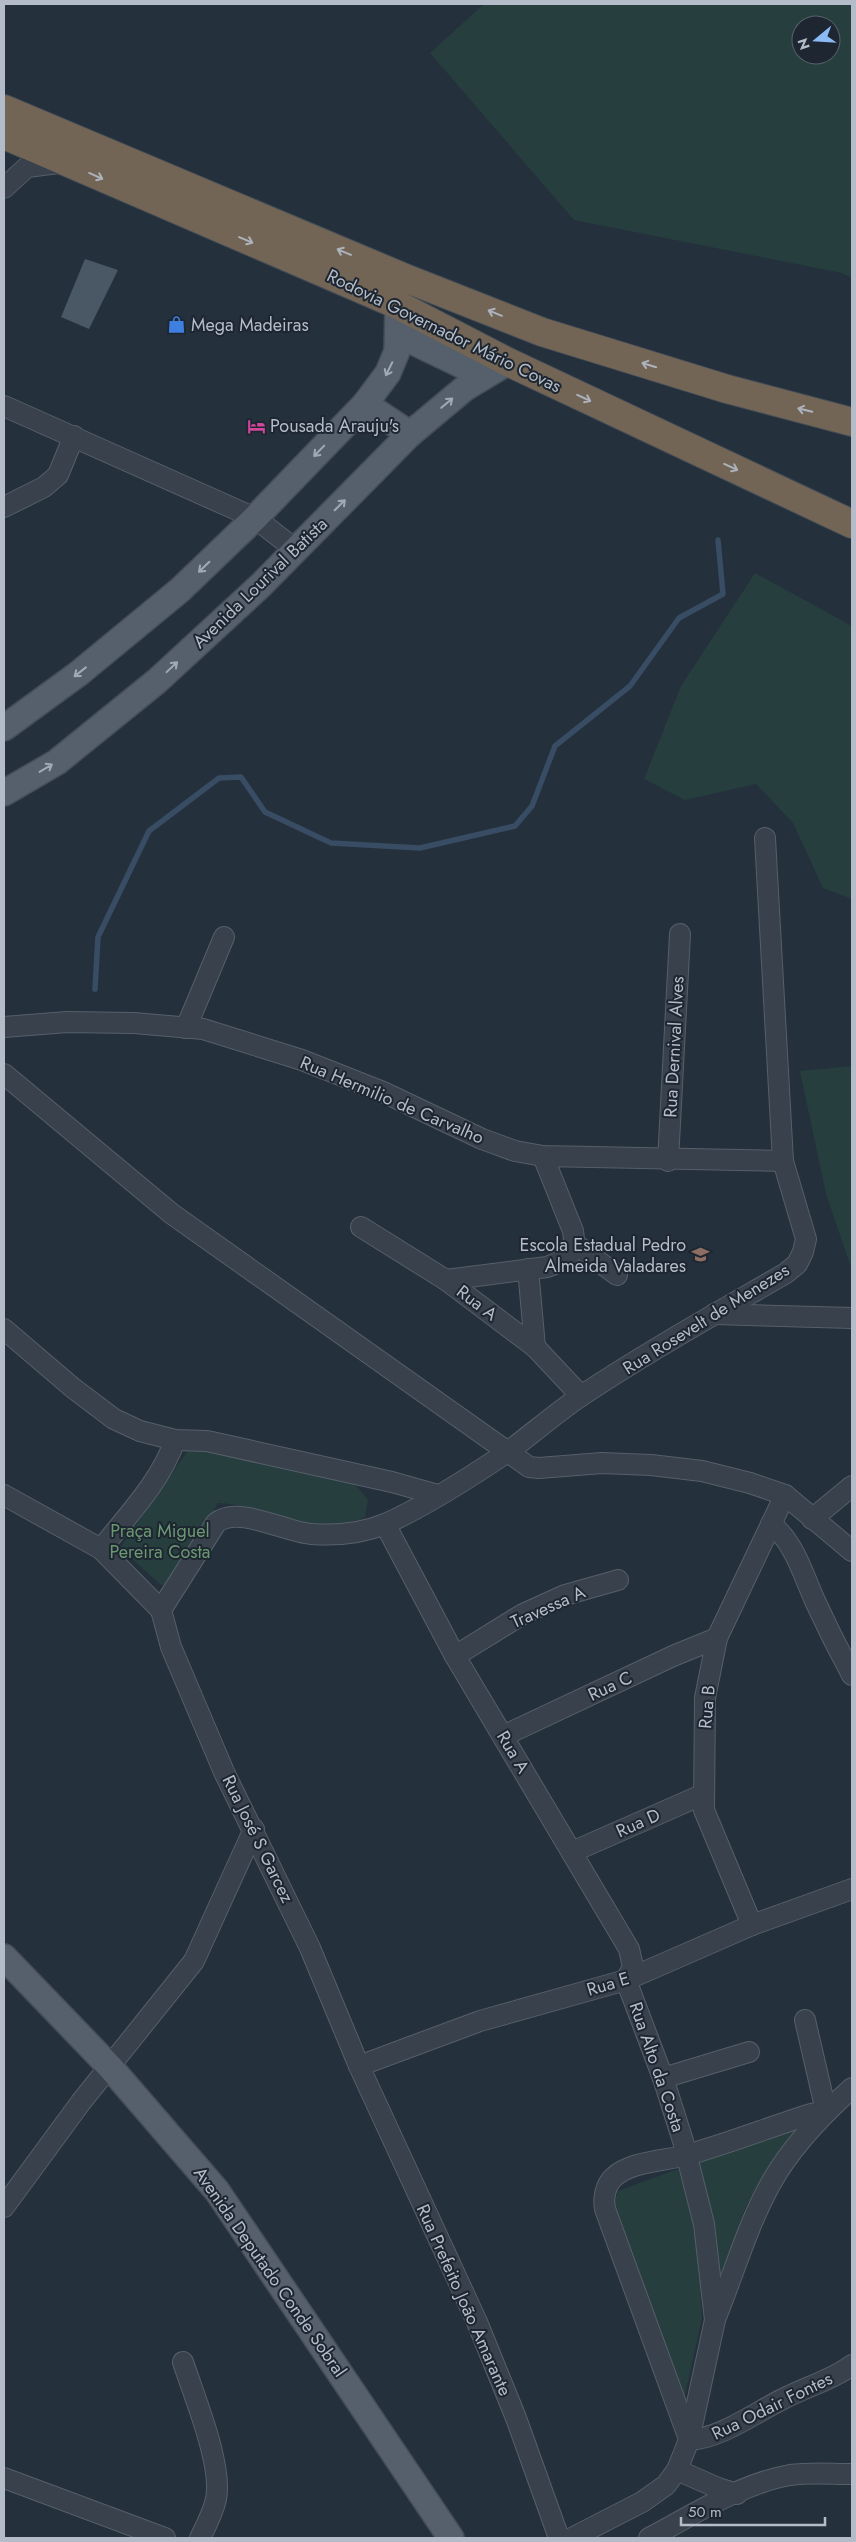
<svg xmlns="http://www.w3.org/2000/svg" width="856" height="2542" font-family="Jost,sans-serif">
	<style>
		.green { fill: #273e3e; fill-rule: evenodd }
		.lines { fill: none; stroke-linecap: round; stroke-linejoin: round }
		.stream { stroke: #384c63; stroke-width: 5.5 }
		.building { fill: #4a5765 }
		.minor-casing { stroke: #565f6a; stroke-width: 22 }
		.major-casing { stroke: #444d58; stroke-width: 28 }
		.highway-casing { stroke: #434c57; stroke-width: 30 }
		.minor { stroke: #38414c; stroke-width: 20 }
		.major { stroke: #56606c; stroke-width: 25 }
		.highway { stroke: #726555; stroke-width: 28 }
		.oneway { stroke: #acb3bc }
		.oneway2 { stroke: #a0aab6 }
		.labels { text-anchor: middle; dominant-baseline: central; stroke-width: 4; stroke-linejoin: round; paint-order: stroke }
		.poi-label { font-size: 18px; fill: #b3bcc8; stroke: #1d2631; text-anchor: start }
		.street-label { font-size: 18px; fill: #b3bcc8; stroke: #1d2631 }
		.park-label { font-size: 18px; fill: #6b9873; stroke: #1d2631 }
	</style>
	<rect width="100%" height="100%" fill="#24303c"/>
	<g class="green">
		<path d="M484 4H852V278L842 273 574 220 430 53ZM801 25H831V55H801Z"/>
		<polygon points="755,573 852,626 852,899 823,888 793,823 756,784 685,800 644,779 681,686"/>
		<polygon points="852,1066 852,1270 826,1194 800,1071"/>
		<path d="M197 1445 354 1483 368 1500 365 1517C320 1540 266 1505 218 1503L169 1584 161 1585 120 1548 187 1452Z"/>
		<polygon points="810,2116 794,2143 763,2175 745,2209 717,2283 695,2162"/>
		<polygon points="678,2169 697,2230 702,2318 682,2409 613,2209 618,2191"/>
	</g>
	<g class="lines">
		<polyline class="stream" points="95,989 98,937 149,831 219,778 241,777 265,812 331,843 420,848 515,826 532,806 555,746 630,686 679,618 723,594 718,540"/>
	</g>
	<polygon class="building" points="85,259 118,270 89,329 61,317"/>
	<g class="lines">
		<defs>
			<g id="minor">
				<polyline points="4,188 27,167 66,162"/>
				<polyline points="4,406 255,518 296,550"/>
				<polyline points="4,507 44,487 58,475 74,436"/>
				<polyline points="4,1027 67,1022 134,1023 203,1029 302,1060 383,1092 482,1139 515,1151 543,1156 783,1161"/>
				<polyline points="186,1028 224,937"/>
				<polyline points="4,1074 172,1214 529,1467 539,1468 602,1463 651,1465 702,1471 750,1483 785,1495 852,1551"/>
				<polyline points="668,1161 680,934"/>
				<polyline points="361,1227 446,1280 535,1347 581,1396"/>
				<polyline points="575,1244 617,1275"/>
				<polyline points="528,1269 535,1347"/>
				<path d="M446 1280 547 1267C567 1259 577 1255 573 1231L543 1156"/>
				<polyline points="714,1314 852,1318"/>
				<polyline points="4,1329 73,1388 114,1419 140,1431 175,1440 207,1441 392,1482 438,1495"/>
				<polyline points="4,1495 101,1549 161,1610 171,1647 224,1772 310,1948 359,2066 477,2322 516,2418 559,2538"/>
				<polyline points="812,1519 852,1486"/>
				<polyline points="385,1524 455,1656 629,1949 633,1967 626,1980 663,2078 683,2141 704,2224 715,2320 689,2440 677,2470 666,2485 642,2502 572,2538"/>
				<path d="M771 1524C795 1543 803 1575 816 1603 827 1627 839 1651 852 1675"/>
				<path d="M101 1549C128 1515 161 1481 175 1440"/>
				<path d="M161 1610 216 1523C238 1505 285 1532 311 1534 337 1536 360 1534 385 1524 426 1506 472 1476 509 1451 533 1433 556 1413 581 1396 647 1352 717 1313 786 1273L797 1264 803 1252 806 1239 783 1161 765 838"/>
				<polyline points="455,1656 523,1614 565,1595 618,1580"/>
				<polyline points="503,1736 673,1656 717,1638"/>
				<polyline points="572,1852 704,1794"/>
				<polyline points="752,1925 704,1810 705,1698 717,1638 785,1495"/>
				<polyline points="805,2020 826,2111"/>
				<polyline points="359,2066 480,2021 626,1980 752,1925 852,1889"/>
				<polyline points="663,2078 749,2052"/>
				<polyline points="4,2207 81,2102 194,1961 254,1829"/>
				<path d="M716 2317C734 2273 748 2224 771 2183 791 2147 822 2115 852 2088"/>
				<path d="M183 2362C194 2396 223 2465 216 2499 213 2513 206 2526 200 2538"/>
				<path d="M689 2439 605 2209C603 2199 605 2185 614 2177 631 2161 665 2161 687 2155 729 2143 770 2127 811 2114L826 2111"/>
				<path d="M689 2440C722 2438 754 2413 783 2399 806 2387 832 2380 852 2365"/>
				<polyline points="677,2470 718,2488 737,2494"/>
				<polyline points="4,2478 165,2538"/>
				<path d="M649 2538C693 2515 740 2484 790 2475 810 2472 832 2474 852 2474"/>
			</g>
			<g id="major">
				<polyline points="399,335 484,376"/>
				<polyline points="365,404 410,434"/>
				<polyline points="4,728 78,674 180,590 255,518 365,404 388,373 397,351 398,305"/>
				<polyline points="4,793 57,762 157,681 260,586 410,434 465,388 508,362"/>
				<polyline points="4,1957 110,2067 217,2191 451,2538"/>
			</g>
			<g id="highway">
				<polyline points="4,109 405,278 542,332 727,389 852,422"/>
				<polyline points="4,135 398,305 508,362 852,524"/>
			</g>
		</defs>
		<use href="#minor" class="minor-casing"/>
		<use href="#major" class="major-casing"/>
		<use href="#highway" class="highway-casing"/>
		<use href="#minor" class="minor"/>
		<use href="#major" class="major"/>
		<use href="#highway" class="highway"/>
	</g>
	<defs><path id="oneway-shaft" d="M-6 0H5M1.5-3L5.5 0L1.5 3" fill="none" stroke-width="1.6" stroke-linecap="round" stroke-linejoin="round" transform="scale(1.25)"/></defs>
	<g class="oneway">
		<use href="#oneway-shaft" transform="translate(96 176) rotate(24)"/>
		<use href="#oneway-shaft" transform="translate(246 240) rotate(23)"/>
		<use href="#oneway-shaft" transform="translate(344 252) rotate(-157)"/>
		<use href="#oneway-shaft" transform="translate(495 313) rotate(-158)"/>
		<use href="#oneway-shaft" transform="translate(649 365) rotate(-163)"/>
		<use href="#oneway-shaft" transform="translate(584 398) rotate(25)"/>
		<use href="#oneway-shaft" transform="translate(805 410) rotate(-166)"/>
		<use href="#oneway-shaft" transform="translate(731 467) rotate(25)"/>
	</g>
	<g class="oneway2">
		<use href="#oneway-shaft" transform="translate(389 369) rotate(116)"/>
		<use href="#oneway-shaft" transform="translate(447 403) rotate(-40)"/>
		<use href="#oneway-shaft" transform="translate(319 451) rotate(134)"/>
		<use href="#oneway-shaft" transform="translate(340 505) rotate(-45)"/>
		<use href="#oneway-shaft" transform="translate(204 567) rotate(136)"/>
		<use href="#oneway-shaft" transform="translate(172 667) rotate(-43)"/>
		<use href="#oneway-shaft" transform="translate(80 672) rotate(142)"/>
		<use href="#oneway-shaft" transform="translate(46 768) rotate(-31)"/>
	</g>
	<defs>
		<symbol id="shop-bare" viewBox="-9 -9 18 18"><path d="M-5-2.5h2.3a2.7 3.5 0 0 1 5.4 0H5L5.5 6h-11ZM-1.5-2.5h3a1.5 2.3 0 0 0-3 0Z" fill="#3f7fe0" stroke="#1d2631" stroke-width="2.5" paint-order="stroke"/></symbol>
		<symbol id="hotel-bare" viewBox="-9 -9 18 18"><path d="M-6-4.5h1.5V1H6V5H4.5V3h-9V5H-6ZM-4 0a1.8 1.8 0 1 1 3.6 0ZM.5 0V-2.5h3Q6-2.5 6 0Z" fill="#d1479c" stroke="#1d2631" stroke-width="2.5" paint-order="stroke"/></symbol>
		<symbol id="school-bare" viewBox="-9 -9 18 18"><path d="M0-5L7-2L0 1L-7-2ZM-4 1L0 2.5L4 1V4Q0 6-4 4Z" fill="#8d6e63" stroke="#1d2631" stroke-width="2.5" paint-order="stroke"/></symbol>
	</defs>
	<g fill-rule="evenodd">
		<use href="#shop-bare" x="164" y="312" width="25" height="25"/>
		<use href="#hotel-bare" x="244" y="414" width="25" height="25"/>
		<use href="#school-bare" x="688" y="1242" width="25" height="25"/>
	</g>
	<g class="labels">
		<g class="poi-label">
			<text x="191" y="325">Mega Madeiras</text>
			<text x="270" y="426">Pousada Arauju's</text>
			<text x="686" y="1245" text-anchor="end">Escola Estadual Pedro<tspan x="686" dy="21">Almeida Valadares</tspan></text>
		</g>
		<g class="street-label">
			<text transform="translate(444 331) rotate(26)">Rodovia Governador Mário Covas</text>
			<text transform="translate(260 583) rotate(-44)">Avenida Lourival Batista</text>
			<text transform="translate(674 1047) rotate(-87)">Rua Dernival Alves</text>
			<text transform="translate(392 1100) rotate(23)">Rua Hermilio de Carvalho</text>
			<text transform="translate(477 1303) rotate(37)">Rua A</text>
			<text transform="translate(706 1319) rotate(-32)">Rua Rosevelt de Menezes</text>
			<text transform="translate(548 1607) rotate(-24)">Travessa A</text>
			<text transform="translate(610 1686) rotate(-25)">Rua C</text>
			<text transform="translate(707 1707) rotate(-85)">Rua B</text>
			<text transform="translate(513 1752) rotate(59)">Rua A</text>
			<text transform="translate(638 1823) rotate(-24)">Rua D</text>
			<text transform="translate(258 1839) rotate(64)">Rua José S Garcez</text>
			<text transform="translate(608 1984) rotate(-17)">Rua E</text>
			<text transform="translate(657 2067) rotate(71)">Rua Alto da Costa</text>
			<text transform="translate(270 2272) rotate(55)">Avenida Deputado Conde Sobral</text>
			<text transform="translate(464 2300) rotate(66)">Rua Prefeito João Amarante</text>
			<text transform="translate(772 2406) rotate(-26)">Rua Odair Fontes</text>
		</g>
		<g class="park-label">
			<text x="160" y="1531">Praça Miguel<tspan x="160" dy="21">Pereira Costa</tspan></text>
		</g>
	</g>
	<rect width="856" height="2542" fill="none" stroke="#b3bcc8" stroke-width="10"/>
	<g transform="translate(816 40) rotate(252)"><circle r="24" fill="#1d2631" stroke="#59626d"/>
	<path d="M0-4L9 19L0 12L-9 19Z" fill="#8bbaf5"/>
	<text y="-8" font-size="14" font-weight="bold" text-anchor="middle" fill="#b3bcc8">N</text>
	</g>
	<path d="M681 2517v8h144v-8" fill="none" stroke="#b3bcc8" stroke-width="2.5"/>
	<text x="688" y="2517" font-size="15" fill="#b3bcc8" stroke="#1d2631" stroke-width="4" paint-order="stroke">50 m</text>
</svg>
